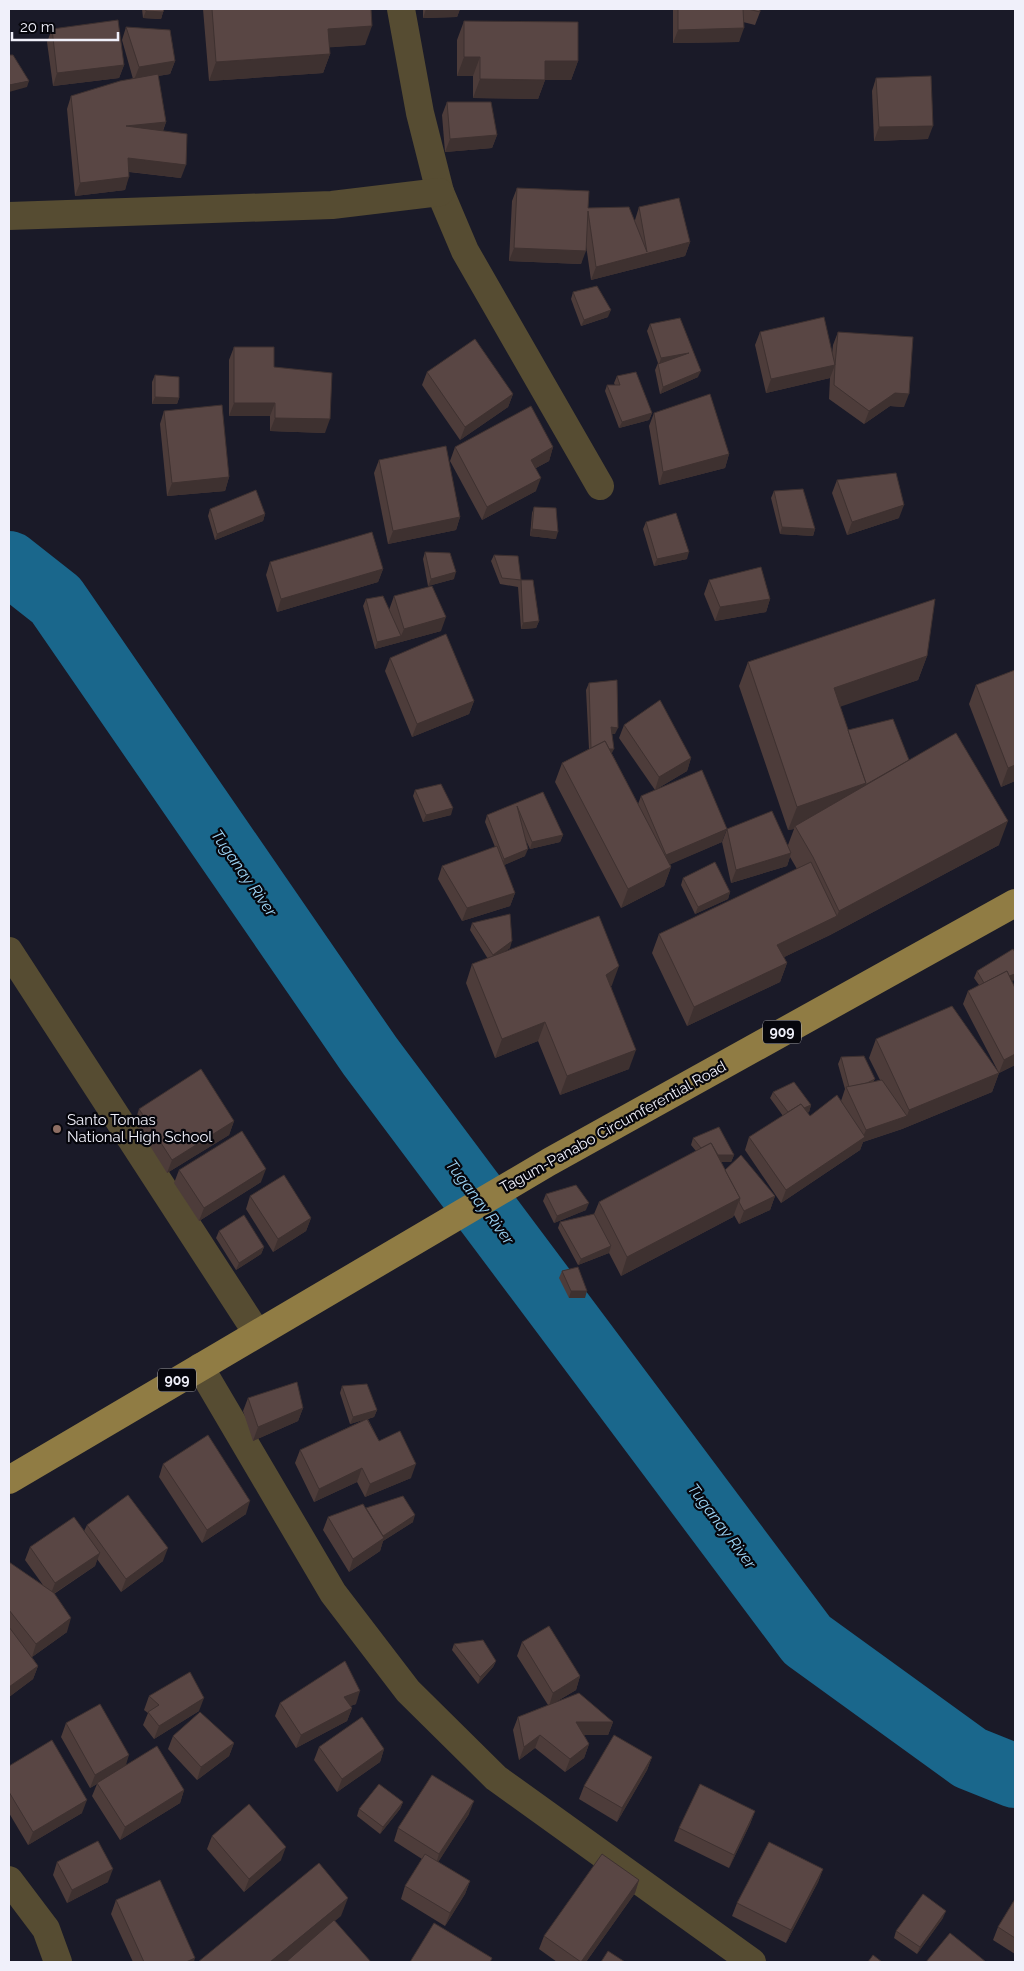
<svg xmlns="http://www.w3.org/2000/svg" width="1024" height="1971" font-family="Raleway,sans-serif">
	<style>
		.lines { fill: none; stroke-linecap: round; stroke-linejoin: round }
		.river { stroke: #1a678c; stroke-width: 64 }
		.minor { stroke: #564c32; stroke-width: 28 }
		.major { stroke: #907c44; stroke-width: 28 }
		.wall { fill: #4d3c3a }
		.shaded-wall { fill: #3e3130 }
		.building { fill: #594644; stroke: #3e3130 }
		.education-dot { fill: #8d6e63; stroke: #06060c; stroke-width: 2 }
		.labels { text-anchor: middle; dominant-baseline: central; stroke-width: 4.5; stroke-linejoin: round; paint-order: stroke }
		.shield { fill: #06060c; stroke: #aaaab3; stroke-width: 1 }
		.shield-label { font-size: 14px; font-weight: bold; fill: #f0f0fa }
		.poi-label { font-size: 15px; fill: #f0f0fa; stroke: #06060c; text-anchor: start }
		.street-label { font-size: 15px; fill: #f0f0fa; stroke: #06060c }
		.water-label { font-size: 16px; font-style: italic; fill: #9dd5f6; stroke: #06060c }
	</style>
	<rect width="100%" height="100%" fill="#1a1a28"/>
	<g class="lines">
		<polyline class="river" points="9,563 56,600 370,1056 807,1640 970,1758 1015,1776"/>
		<g class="minor">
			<polyline points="401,9 420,113 440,192 465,251 600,486"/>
			<polyline points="9,216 332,205 440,192"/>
			<polyline points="9,951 257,1333"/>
			<polyline points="200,1367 333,1593 408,1691 496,1778 752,1962"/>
			<polyline points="9,1880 46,1929 58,1962"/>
		</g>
		<polyline class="major" points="9,1480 549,1162 1015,903"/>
	</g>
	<g class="wall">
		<polygon points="142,9 164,9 161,19 143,18"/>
		<polygon points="203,9 371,9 365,45 329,47 330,54 323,73 209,81"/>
		<polygon points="423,9 460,9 457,17 423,18"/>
		<polygon points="673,9 760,9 760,12 755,25 743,22 739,42 673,43"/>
		<polygon points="464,21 578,61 571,80 545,80 538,99 473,98 473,76 457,76 457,40"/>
		<polygon points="126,27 175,61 170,74 158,76 166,122 163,131 181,178 129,172 125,190 75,196 67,109 71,96 133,79 122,40"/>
		<polygon points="52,29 124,65 119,78 53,86 47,42"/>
		<polygon points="876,78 928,139 874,141 872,91"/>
		<polygon points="447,102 497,135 492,148 445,152 442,115"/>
		<polygon points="517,188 588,208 635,220 639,207 690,242 685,256 591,280 586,245 581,264 509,261 512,201"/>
		<polygon points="573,292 608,317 581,326 571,299"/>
		<polygon points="650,324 698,377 660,394 655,370 658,363 647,331"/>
		<polygon points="760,332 832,354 833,345 838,332 904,407 890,406 864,424 829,399 830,378 766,393 755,345"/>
		<polygon points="234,347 274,367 325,433 270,431 270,416 229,416 229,360"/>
		<polygon points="427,372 513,394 508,407 460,440 422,385"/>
		<polygon points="155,375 179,398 177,404 152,404 152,382"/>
		<polygon points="617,376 652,413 649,420 619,428 605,391 607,385 615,385 614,383"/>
		<polygon points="164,411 229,477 225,491 167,496 160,424"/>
		<polygon points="654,413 729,454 725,468 659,485 649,426"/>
		<polygon points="455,447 553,447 549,461 536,468 536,491 482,520 450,461"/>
		<polygon points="379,460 460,517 456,530 388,544 374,473"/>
		<polygon points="837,480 899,518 847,535 832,493"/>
		<polygon points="774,491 815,529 813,536 780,534 771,498"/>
		<polygon points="534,507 556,539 530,536 532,513"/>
		<polygon points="210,509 265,514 263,521 215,540 208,516"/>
		<polygon points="646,522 687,559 654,566 643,529"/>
		<polygon points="425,552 454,579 428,586 423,559"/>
		<polygon points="494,555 521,580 539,621 536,628 521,629 518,587 500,584 491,561"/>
		<polygon points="270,562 383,569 378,582 277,612 266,575"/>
		<polygon points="709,580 770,599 766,612 715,621 704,594"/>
		<polygon points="394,596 441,631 375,649 363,606 366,599 389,610"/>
		<polygon points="927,656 918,680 840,706 848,730 909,760 999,845 830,935 784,957 787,963 780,982 687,1026 652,953 659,934 797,869 790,857 787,866 731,883 722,842 727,829 788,845 794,829 788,830 739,686 748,662"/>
		<polygon points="390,658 474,701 469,714 412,737 385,671"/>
		<polygon points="1015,670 1015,781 1001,787 969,704 976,685"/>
		<polygon points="589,683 615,734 612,734 612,754 638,804 641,796 722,842 670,864 671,867 664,886 621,908 555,782 562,763 589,749 586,690"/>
		<polygon points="624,725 691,758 687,771 655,790 619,738"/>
		<polygon points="415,790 451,815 423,822 413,796"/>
		<polygon points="543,792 563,835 560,842 530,849 524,836 525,856 504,865 515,893 510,906 462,921 438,879 442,866 495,847 485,822 487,815"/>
		<polygon points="683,878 730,892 728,899 695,914 681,885"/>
		<polygon points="472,923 510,948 504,952 612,985 611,986 629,1069 560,1095 538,1041 495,1058 466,983 472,964 488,959 470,930"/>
		<polygon points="977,971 1012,981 1015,988 1015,1065 999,1073 963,1004 968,991 979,985 974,978"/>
		<polygon points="876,1039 999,1073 992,1092 902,1129 863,1142 860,1150 781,1203 745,1150 749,1137 783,1116 770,1098 773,1092 811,1105 809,1112 807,1113 810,1116 843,1104 841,1101 845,1089 838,1064 841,1057 875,1079 873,1082 880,1080 869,1058"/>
		<polygon points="139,1109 234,1121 229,1135 167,1173 135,1122"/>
		<polygon points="693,1138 734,1155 731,1162 721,1162 725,1170 775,1196 770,1210 739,1224 734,1215 733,1217 621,1276 609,1253 578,1265 558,1228 560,1222 594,1214 599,1202 696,1151 691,1145"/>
		<polygon points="179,1170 261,1182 199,1221 174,1183"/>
		<polygon points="546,1194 586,1210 554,1223 543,1201"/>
		<polygon points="250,1196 311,1218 306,1231 273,1252 246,1209"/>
		<polygon points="219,1231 264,1247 261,1254 236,1270 216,1238"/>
		<polygon points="562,1271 585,1298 569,1298 559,1278"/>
		<polygon points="342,1386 377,1410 374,1417 368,1419 379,1441 411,1478 365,1497 357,1482 314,1502 295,1463 300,1450 366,1419 350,1424 340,1393"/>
		<polygon points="248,1398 303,1408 298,1421 253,1441 243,1411"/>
		<polygon points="163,1464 246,1514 202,1543 159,1477"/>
		<polygon points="328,1517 413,1522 383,1541 380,1551 349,1572 323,1530"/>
		<polygon points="87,1525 163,1561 121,1592 97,1559 95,1566 54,1594 67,1632 32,1657 38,1666 33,1679 9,1697 9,1563 43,1585 25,1560 30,1547 84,1531"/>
		<polygon points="522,1642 580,1676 576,1690 554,1703 613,1722 608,1735 584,1735 589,1744 584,1758 565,1772 535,1748 519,1760 513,1730 518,1717 548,1705 517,1656"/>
		<polygon points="454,1644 496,1661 493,1667 478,1684 452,1650"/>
		<polygon points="149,1696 199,1711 154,1739 143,1725 148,1713 144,1710"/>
		<polygon points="280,1703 356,1704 350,1706 352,1708 347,1721 296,1748 275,1716"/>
		<polygon points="66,1723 125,1766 184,1790 180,1803 120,1840 92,1796 97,1784 90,1788 61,1737"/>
		<polygon points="173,1736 234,1743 229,1756 197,1780 168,1749"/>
		<polygon points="319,1747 384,1749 380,1762 337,1792 314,1760"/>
		<polygon points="652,1757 647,1770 617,1822 579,1799 584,1786"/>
		<polygon points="9,1766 82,1813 28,1845 9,1813"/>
		<polygon points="403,1802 400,1809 380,1834 357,1816 359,1809"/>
		<polygon points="755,1811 750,1824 729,1868 674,1841 679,1828"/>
		<polygon points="469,1814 438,1862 470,1881 465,1894 445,1926 401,1899 405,1886 422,1859 394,1841 398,1828"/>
		<polygon points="212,1836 281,1860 244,1892 207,1849"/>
		<polygon points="57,1862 108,1882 67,1903 53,1875"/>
		<polygon points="823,1869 818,1882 786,1943 732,1916 737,1903"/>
		<polygon points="639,1880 635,1893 586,1962 557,1962 539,1949 544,1936"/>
		<polygon points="1015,1899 1015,1954 993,1940 998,1927"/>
		<polygon points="116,1900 194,1962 133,1962 111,1914"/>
		<polygon points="943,1918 917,1954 894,1938 896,1931"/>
	</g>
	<g class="shaded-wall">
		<polygon points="426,9 460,9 457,17 423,18"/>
		<rect x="799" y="9" width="51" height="1"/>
		<polygon points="146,11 163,12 161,19 143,18"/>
		<polygon points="372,26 365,45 321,48 328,29"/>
		<polygon points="744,28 739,42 673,43 678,30"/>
		<polygon points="330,54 323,73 209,81 216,62"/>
		<polygon points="464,57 480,57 473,76 457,76"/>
		<polygon points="175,61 170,74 134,80 139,67"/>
		<polygon points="545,61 578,61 571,80 538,80"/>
		<polygon points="124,65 119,78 53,86 57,73"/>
		<polygon points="480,79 545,80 538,99 473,98"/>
		<polygon points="29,81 27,87 9,92 9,85"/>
		<polygon points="166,122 161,135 126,126"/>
		<polygon points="933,126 928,139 874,141 879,127"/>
		<polygon points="497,135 492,148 445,152 450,139"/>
		<polygon points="128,158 186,165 181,178 123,171"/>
		<polygon points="129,177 125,190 75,196 80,183"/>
		<polygon points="690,242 685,256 591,280 596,267"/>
		<polygon points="514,248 586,251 581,264 509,261"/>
		<polygon points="611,310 608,317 581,326 584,320"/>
		<polygon points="689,353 659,365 661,358"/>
		<polygon points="835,365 830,378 766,393 771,379"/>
		<polygon points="701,371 698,377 660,394 663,387"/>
		<polygon points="895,393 909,394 904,407 890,406 864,424 869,411"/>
		<polygon points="513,394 508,407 460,440 465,427"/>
		<polygon points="155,397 179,398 177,404 152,404"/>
		<polygon points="234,403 275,403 270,416 229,416"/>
		<polygon points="652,413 649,420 619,428 622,422"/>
		<polygon points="275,418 330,419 325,433 270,431"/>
		<polygon points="553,447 549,461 526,473 531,460"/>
		<polygon points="729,454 725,468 659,485 663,472"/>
		<polygon points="229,477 225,491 167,496 172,483"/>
		<polygon points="541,478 536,491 482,520 487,507"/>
		<polygon points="904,505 899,518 847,535 852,522"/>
		<polygon points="265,514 263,521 215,540 217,534"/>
		<polygon points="460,517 456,530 388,544 393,531"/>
		<polygon points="782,527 815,529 813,536 780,534"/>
		<polygon points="532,529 558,532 556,539 530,536"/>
		<polygon points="689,552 687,559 654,566 657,559"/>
		<polygon points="383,569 378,582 277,612 281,599"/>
		<polygon points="456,572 454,579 428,586 431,579"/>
		<polygon points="770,599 766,612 715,621 720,607"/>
		<polygon points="446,617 441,631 375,649 377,642 401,636 404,629"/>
		<polygon points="539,621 536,628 521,629 523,623"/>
		<polygon points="927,656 918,680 825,712 834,688"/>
		<polygon points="474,701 469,714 412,737 417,724"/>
		<polygon points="611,727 618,728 615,734 609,734"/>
		<polygon points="591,749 614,749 611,755"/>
		<polygon points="691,758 687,771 655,790 659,777"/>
		<polygon points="1015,765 1015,781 1001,787 1008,768"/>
		<polygon points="866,783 862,794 795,826 794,829 788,830 797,807"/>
		<polygon points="453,808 451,815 423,822 426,815"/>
		<polygon points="1008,821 999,845 830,935 770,964 777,945 837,916 839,911"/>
		<polygon points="727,829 722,842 662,868 666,855"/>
		<polygon points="563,835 560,842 530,849 532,842"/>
		<polygon points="528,849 525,856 502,866 504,859"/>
		<polygon points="791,853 787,866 731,883 736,870"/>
		<polygon points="671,867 664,886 621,908 628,889"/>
		<polygon points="730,892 728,899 695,914 698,907"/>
		<polygon points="515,893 510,906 462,921 467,908"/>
		<polygon points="512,941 510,948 490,962 493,955"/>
		<polygon points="787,963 780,982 687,1026 694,1007"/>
		<polygon points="619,966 612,985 600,994 606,975"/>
		<polygon points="1015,974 1015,980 982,991 985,984"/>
		<polygon points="545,1022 538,1041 495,1058 502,1039"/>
		<polygon points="636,1050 629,1069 560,1095 567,1076"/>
		<polygon points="1015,1054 1015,1065 999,1073 1004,1060"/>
		<polygon points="999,1073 992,1092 902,1129 863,1142 860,1150 781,1203 786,1190 862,1139 866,1130 907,1116 909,1110"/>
		<polygon points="811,1105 809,1112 788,1122 790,1115"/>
		<polygon points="234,1121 229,1135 167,1173 172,1160"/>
		<polygon points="707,1155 734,1155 731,1162 704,1162"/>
		<polygon points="266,1169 261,1182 199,1221 204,1208"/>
		<polygon points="775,1196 770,1210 739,1224 744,1211"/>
		<polygon points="740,1198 733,1217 621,1276 627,1257"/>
		<polygon points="589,1203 586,1210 554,1223 557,1216"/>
		<polygon points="311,1218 306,1231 273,1252 278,1239"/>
		<polygon points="611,1246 609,1253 578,1265 581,1259"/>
		<polygon points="264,1247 261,1254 236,1270 239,1263"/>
		<polygon points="571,1291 587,1291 585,1298 569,1298"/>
		<polygon points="303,1408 298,1421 253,1441 258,1427"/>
		<polygon points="377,1410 374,1417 350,1424 353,1417"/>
		<polygon points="416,1464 411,1478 365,1497 370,1484"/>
		<polygon points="362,1468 357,1482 314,1502 319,1489"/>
		<polygon points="250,1501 246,1514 202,1543 207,1530"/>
		<polygon points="415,1515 413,1522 383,1541 380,1551 349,1572 353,1559 380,1538"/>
		<polygon points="168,1548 163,1561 121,1592 126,1579"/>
		<polygon points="100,1553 95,1566 50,1596 55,1583"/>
		<polygon points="71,1618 67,1632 32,1657 36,1644"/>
		<polygon points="496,1661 493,1667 478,1684 480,1677"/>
		<polygon points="38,1666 33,1679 9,1697 9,1687"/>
		<polygon points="580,1676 576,1690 549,1706 553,1693"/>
		<polygon points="360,1691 356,1704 339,1710 344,1697"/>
		<polygon points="204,1698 199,1711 154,1739 159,1726"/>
		<polygon points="352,1708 347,1721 296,1748 301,1735"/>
		<polygon points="576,1722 613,1722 608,1735 571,1735"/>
		<polygon points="540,1735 535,1748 519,1760 524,1747"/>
		<polygon points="234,1743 229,1756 197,1780 201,1767"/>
		<polygon points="589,1744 584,1758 565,1772 570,1759"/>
		<polygon points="384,1749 380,1762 337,1792 342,1779"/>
		<polygon points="129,1755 125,1768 90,1788 95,1775"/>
		<polygon points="652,1757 647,1770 617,1822 622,1808"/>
		<polygon points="184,1790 180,1803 120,1840 125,1827"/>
		<polygon points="87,1800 82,1813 28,1845 33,1832"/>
		<polygon points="474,1801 469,1814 435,1867 439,1854"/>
		<polygon points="403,1802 400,1809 380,1834 383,1827"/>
		<polygon points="755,1811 750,1824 729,1868 734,1855"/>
		<polygon points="286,1847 281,1860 244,1892 249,1879"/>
		<polygon points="113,1869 108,1882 67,1903 72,1890"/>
		<polygon points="823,1869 818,1882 786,1943 791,1930"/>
		<polygon points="639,1880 635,1893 586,1962 581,1962"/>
		<polygon points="470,1881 465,1894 445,1926 450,1913"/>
		<polygon points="348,1898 341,1916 286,1962 270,1962"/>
		<polygon points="946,1911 943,1918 917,1954 920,1947"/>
		<polygon points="195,1958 194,1962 186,1962"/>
	</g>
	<g class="building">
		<polygon points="145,9 164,9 163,12 146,11"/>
		<polygon points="212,9 371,9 372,26 328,29 330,54 216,62"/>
		<polygon points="678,9 743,9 744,28 678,30"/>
		<polygon points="748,9 760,9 760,12"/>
		<polygon points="118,20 124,65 57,73 52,29"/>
		<polygon points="464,21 578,22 578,61 545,61 545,80 480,79 480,57 464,57"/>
		<polygon points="126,27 170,30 175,61 139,67"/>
		<polygon points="9,55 13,55 29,81 9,85"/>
		<polygon points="158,74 166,122 126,126 187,134 186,165 128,158 129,177 80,183 71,96 120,81"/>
		<polygon points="931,76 933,126 879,127 876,78"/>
		<polygon points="447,102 491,102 497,135 450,139"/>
		<polygon points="517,188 589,191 588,208 629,207 647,252 639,207 679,198 690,242 596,267 588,211 586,251 514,248"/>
		<polygon points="597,286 611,310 584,320 573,292"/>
		<polygon points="824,317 835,365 838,332 913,337 909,394 895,393 869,411 834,385 835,365 771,379 760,332"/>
		<polygon points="680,318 701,371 663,387 658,364 689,353 661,358 650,324"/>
		<polygon points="475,339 513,394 465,427 427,372"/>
		<polygon points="234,347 274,347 274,367 332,373 330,419 275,418 275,403 234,403"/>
		<polygon points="636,372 652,413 622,422 607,385 620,385 617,376"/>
		<polygon points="155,375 179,377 179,398 155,397"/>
		<polygon points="710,394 729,454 663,472 654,413"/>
		<polygon points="222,405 229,477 172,483 164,411"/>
		<polygon points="531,406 553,447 531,460 541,478 487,507 455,447"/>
		<polygon points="446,446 460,517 393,531 379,460"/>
		<polygon points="896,473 904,505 852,522 837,480"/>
		<polygon points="803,489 815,529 782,527 774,491"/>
		<polygon points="256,490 265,514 217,534 210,509"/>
		<polygon points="534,507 556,508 558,532 532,529"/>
		<polygon points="676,513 689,552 657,559 646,522"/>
		<polygon points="372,532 383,569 281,599 270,562"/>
		<polygon points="425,552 450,553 456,572 431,579"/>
		<polygon points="494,555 518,556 521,580 502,578"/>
		<polygon points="761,567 770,599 720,607 709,580"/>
		<polygon points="521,580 533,580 539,621 523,623"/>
		<polygon points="432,586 446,617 404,629 394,596"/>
		<polygon points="383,596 401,636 377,642 366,599"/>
		<polygon points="935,599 927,656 834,688 866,783 797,807 748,662"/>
		<polygon points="446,634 474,701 417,724 390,658"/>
		<polygon points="1015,670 1015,765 1008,768 976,685"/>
		<polygon points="617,680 618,728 611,727 614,749 609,749 605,741 591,748 589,683"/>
		<polygon points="660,700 691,758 659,777 624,725"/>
		<polygon points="893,719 909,760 865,785 866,783 848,730"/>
		<polygon points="956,733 1008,821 839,911 813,857 795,826"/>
		<polygon points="605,741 671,867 628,889 562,763"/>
		<polygon points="702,770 727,829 666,855 641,796"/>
		<polygon points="441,784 453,808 426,815 415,790"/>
		<polygon points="543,792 563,835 532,842 517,806 528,849 504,859 487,815"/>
		<polygon points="772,811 791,853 736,870 727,829"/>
		<polygon points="497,846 515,893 467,908 442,866"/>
		<polygon points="715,862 730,892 698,907 683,878"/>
		<polygon points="811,862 837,916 777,945 787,963 694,1007 659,934"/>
		<polygon points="510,914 512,941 493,955 472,923"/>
		<polygon points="599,916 619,966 606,975 636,1050 567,1076 545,1022 502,1039 472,964"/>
		<polygon points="1013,949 1015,952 1015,974 1009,976 1007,971 984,983 977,971"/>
		<polygon points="1007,971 1015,988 1015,1054 1004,1060 968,991"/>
		<polygon points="952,1006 999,1073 909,1110 876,1039"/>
		<polygon points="864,1056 875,1079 867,1083 849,1087 841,1057"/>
		<polygon points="201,1069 234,1121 172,1160 139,1109"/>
		<polygon points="882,1080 907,1116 866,1130 846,1087"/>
		<polygon points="794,1082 811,1105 804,1108 801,1104 788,1112 773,1092"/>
		<polygon points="837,1095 865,1137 786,1190 749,1137 801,1104 810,1116"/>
		<polygon points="719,1127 734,1155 718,1155 711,1143 701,1148 693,1138"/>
		<polygon points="242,1131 266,1169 204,1208 179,1170"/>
		<polygon points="711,1143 740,1198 627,1257 599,1202"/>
		<polygon points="741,1155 775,1196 744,1211 739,1202 740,1198 725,1170"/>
		<polygon points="284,1175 311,1218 278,1239 250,1196"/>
		<polygon points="576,1185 589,1203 557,1216 546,1194"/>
		<polygon points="594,1214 611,1246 581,1259 560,1222"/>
		<polygon points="244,1215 264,1247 239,1263 219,1231"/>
		<polygon points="578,1267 587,1291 571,1291 562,1271"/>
		<polygon points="297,1382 303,1408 258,1427 248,1398"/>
		<polygon points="367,1384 377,1410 353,1417 342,1386"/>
		<polygon points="367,1419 379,1441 400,1431 416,1464 370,1484 362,1468 319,1489 300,1450"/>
		<polygon points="208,1435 250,1501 207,1530 163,1464"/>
		<polygon points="128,1495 168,1548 126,1579 87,1525"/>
		<polygon points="403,1496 415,1515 383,1536 366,1508"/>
		<polygon points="363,1504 384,1538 353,1559 328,1517"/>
		<polygon points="74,1517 100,1553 55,1583 30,1547"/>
		<polygon points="9,1562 54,1593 71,1618 36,1644 9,1610"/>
		<polygon points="549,1626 580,1676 553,1693 522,1642"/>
		<polygon points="9,1627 38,1666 9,1687"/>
		<polygon points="483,1640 496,1661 480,1677 454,1644"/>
		<polygon points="345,1661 360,1691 344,1697 352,1708 301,1735 280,1703"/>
		<polygon points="190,1672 204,1698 159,1726 148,1712 159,1705 149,1696"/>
		<polygon points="579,1693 613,1722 576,1722 589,1744 570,1759 540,1735 524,1747 518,1717"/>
		<polygon points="100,1704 129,1755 95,1775 66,1723"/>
		<polygon points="200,1712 234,1743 201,1767 173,1736"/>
		<polygon points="362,1717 384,1749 342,1779 319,1747"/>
		<polygon points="614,1735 652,1757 622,1808 584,1786"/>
		<polygon points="52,1740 87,1800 33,1832 9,1792 9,1766"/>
		<polygon points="157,1746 184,1790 125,1827 97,1783"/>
		<polygon points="432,1775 474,1801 439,1854 398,1828"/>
		<polygon points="379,1784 403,1802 383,1827 359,1809"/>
		<polygon points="700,1784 755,1811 734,1855 679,1828"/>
		<polygon points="249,1804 286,1847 249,1879 212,1836"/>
		<polygon points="98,1841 113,1869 72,1890 57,1862"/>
		<polygon points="769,1842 823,1869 791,1930 737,1903"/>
		<polygon points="425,1854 470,1881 450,1913 405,1886"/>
		<polygon points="602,1854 639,1880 581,1962 544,1936"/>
		<polygon points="319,1863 348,1898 270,1962 198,1962"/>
		<polygon points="160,1880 195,1958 186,1962 144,1962 116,1900"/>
		<polygon points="923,1894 946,1911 920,1947 896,1931"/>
		<polygon points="1015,1899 1015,1938 998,1927"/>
		<polygon points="334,1920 371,1962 286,1962"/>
		<polygon points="434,1923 492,1958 490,1962 410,1962"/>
		<polygon points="950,1933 986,1962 926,1962"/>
		<polygon points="608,1951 625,1962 601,1962"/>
		<polygon points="873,1955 882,1962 868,1962"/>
	</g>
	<circle class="education-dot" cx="57" cy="1129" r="5"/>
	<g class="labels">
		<g class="shield">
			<rect x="763" y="1020.5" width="38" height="23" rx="4"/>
			<rect x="158" y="1368.5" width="38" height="23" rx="4"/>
		</g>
		<g class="shield-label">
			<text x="782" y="1032">909</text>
			<text x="177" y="1380">909</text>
		</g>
		<g class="poi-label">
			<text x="67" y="1120">Santo Tomas<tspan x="67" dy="17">National High School</tspan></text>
		</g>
		<g class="street-label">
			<text transform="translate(613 1127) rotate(-29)">Tagum-Panabo Circumferential Road</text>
		</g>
		<g class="water-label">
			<text transform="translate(244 873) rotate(55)">Tuganay River</text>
			<text transform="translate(480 1202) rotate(53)">Tuganay River</text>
			<text transform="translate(722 1526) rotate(53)">Tuganay River</text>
		</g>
	</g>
	<rect width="1024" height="1971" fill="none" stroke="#f0f0fa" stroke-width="20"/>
	<path d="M12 32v8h106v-8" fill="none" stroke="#f0f0fa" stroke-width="2.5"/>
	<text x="20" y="32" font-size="15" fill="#f0f0fa" stroke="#06060c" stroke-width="4" paint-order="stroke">20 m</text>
</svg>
